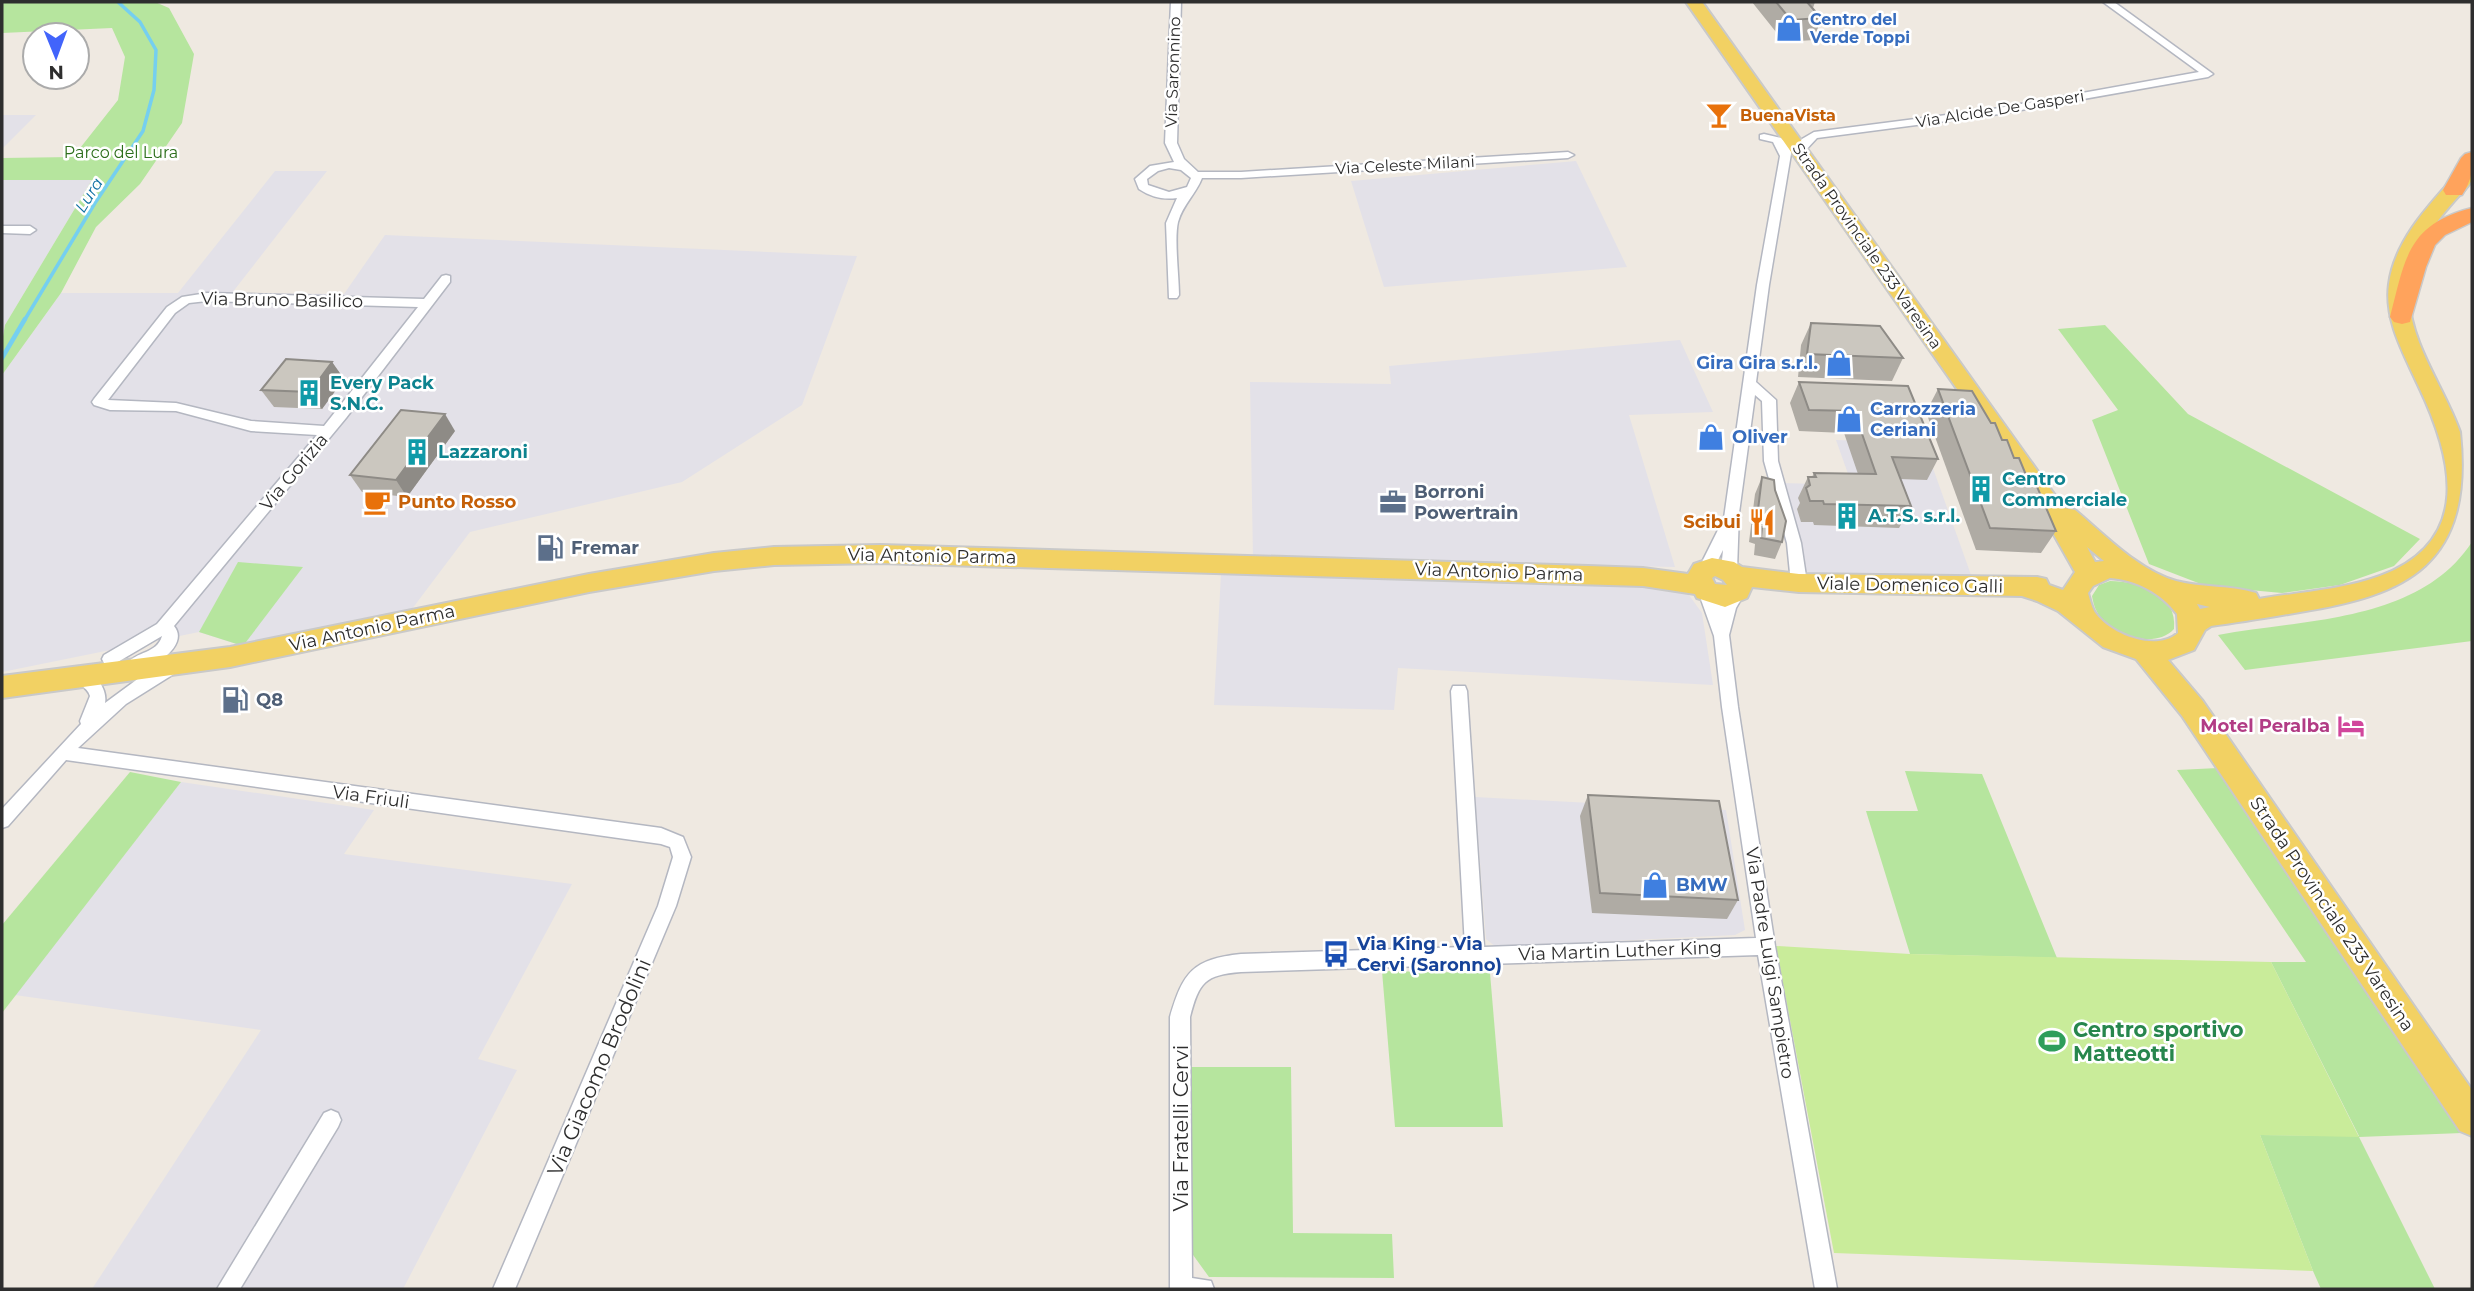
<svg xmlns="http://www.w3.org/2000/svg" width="2474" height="1291" font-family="Montserrat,sans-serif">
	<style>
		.industrial { fill: #e3e1e8 }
		.green { fill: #b6e59e }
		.pitch { fill: #c9ec9a }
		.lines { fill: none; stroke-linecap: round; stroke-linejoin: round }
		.stream-far1 { stroke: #75cff0; stroke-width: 3.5 }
		.stream { stroke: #75cff0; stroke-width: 4.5 }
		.street-casing { stroke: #b4b7c1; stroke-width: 3 }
		.primary-casing { stroke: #c9c9c9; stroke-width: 4 }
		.highway-casing { stroke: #c9c9c9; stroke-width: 3 }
		.street { fill: #fff; fill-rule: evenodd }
		.primary { fill: #f2d163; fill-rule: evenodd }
		.highway { fill: #ffa35c; fill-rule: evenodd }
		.wall { fill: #afaba4 }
		.shaded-wall { fill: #8e8b86 }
		.building { fill: #cbc7bf; stroke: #8e8b86; stroke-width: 2 }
		.labels { text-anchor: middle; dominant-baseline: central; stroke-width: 5; stroke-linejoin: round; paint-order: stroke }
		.far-shop-label { font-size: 16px; font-weight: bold; fill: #366cbe; stroke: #fff; text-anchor: start }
		.far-street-label { font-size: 16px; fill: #2e2e2e; stroke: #fff }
		.far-food-label { font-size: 16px; font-weight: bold; fill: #c56008; stroke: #fff; text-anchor: start }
		.far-park-label { font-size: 16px; fill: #2c6e1b; stroke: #fff }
		.far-water-label { font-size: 16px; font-style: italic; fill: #0d6fa3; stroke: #fff }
		.street-label { font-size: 18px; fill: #2e2e2e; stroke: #fff }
		.shop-label { font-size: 18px; font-weight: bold; fill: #366cbe; stroke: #fff; text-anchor: start }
		.culture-label { font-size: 18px; font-weight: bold; fill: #0d838f; stroke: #fff; text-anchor: start }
		.service-label { font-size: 18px; font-weight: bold; fill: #4e5e75; stroke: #fff; text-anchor: start }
		.food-label { font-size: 18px; font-weight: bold; fill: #c56008; stroke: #fff; text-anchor: start }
		.hotel-label { font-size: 18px; font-weight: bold; fill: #b23c85; stroke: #fff; text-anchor: end }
		.transit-label { font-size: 18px; font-weight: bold; fill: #164399; stroke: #fff; text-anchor: start }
		.near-leisure-label { font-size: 21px; font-weight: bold; fill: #27864d; stroke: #fff; text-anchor: start }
		.near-street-label { font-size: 21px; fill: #2e2e2e; stroke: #fff }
	</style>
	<rect width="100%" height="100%" fill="#efe9e1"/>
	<g class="industrial">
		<polygon points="2,115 36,115 2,149"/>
		<polygon points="1576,161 1627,267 1384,287 1351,181"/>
		<polygon points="275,171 327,171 232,293 344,294 385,235 857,256 802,405 682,482 470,532 412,609 243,646 199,632 2,672 2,375 61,293 178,293"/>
		<polygon points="2,180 92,180 5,325 2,342"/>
		<polygon points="1680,340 1713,412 1629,415 1675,567 1253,558 1250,382 1391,384 1389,366"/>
		<polygon points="1836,440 1924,443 1971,575 1808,573 1800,565 1801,543 1782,483 1852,485"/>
		<polygon points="1221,574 1669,584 1686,591 1702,613 1713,685 1398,668 1394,710 1214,705"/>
		<polygon points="181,782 374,810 344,854 572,884 478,1059 517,1070 403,1289 92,1289 261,1030 15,995"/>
		<polygon points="1475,797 1726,810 1745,930 1735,935 1496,947 1486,939"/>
	</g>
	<g class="green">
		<polygon points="3,2 155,2 169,8 194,54 182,123 140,184 96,227 61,293 2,375 2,342 5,325 92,180 2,180 2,158 73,157 118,100 125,57 112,28 2,33"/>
		<polygon points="2105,325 2188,414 2420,539 2394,566 2340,585 2282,593 2206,586 2149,564 2092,420 2118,410 2058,329"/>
		<path d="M2472 542V641L2245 670 2218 635C2303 619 2419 623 2472 542Z"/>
		<polygon points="238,562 303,567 243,646 199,632"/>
		<path d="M2110 581C2139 581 2178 594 2174 629 2155 650 2109 635 2097 612 2094 607 2093 601 2092 596L2099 585Z"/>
		<polygon points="2218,768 2462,1133 2359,1137 2435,1289 2321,1289 2313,1271 2260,1135 2359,1136 2271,962 2306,962 2177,770"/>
		<polygon points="1905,771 1982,774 2057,958 1910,954 1866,811 1918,811"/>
		<polygon points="130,772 181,782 2,1013 2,925"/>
		<polygon points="1382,971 1490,973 1503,1127 1395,1127"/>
		<polygon points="1188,1067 1291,1067 1293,1233 1392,1234 1394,1278 1209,1277 1188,1248"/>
	</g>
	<polygon class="pitch" points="1776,946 1910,954 2271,962 2359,1137 2260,1135 2313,1271 1834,1253"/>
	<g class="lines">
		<polyline class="stream-far1" points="24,321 95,203 143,131 154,90 156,50 140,22 118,2"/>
		<polyline class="stream" points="2,358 25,319"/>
		<defs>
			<g id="street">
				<path d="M1171 2H1181L1177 143 1184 159 1198 172H1241L1568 152 1574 155 1568 158 1241 178H1202C1196 194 1183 204 1178 222 1174 239 1179 276 1179 295L1177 298H1169L1166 223 1177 198C1163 200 1151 197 1139 189L1135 179 1150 166 1174 162 1165 143ZM1169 168 1181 170 1191 178 1187 187 1169 192 1148 185 1147 179 1158 171Z"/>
				<polygon points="2103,2 2114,2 2213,74 2208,77 1993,115 1817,138 1803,153 1793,151 1802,139 1814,132 1993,109 2199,72"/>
				<polygon points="1764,134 1781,138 1783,140 1785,134 1794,136 1769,285 1756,382 1776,400 1778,461 1801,543 1807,583 1799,589 1791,583 1787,543 1764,461 1762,401 1755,395 1739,513 1737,570 1734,574 1724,574 1721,570 1723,550 1712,572 1707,574 1699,568 1724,518 1757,285 1780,156 1773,142 1760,139 1760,135"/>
				<polygon points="2,226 30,226 36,230 30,234 2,233"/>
				<path d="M446 275 450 276V282L346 418 174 626C191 646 148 674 129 668L127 664C136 651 157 654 162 636L116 663H104L102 659 104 655 157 624 317 435 251 431 176 411 110 410 94 405 92 402 94 399 167 307 182 297 207 293 424 299 442 276ZM207 301 418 307 324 426 251 421 176 403 108 400 175 313 189 303Z"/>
				<path d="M1706 585 1711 587 1721 606 1731 590 1736 588 1744 594 1736 608 1729 635 1738 707 1775 946 1837 1289H1815L1758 955 1241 972C1205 975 1199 982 1190 1017L1192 1278 1211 1281 1214 1289H1170V1017C1183 972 1193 959 1241 954L1465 947 1451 691 1453 686H1465L1467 691 1484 947 1756 938 1722 707 1714 636 1698 591Z"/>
				<path d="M171 662 177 664 179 668 177 672 126 704 78 748 661 828 683 837 691 857 676 906 515 1289H493L658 906 673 857 670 847 661 844 66 760 8 826 2 828V809L81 724 80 721 90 696C87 686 76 684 72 676L74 672C92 667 108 687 105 703L139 678Z"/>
				<polygon points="331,1110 338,1113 341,1120 338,1127 240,1289 217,1289 324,1113"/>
			</g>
			<path id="primary" d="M1686 2H1702L2064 508 2075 510C2105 535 2138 570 2176 581 2202 588 2231 585 2256 593L2259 599C2299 592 2342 590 2380 576 2474 541 2453 458 2418 385 2404 354 2384 320 2389 284 2395 237 2435 199 2465 165L2472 163C2472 168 2474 175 2472 179 2470 186 2460 194 2455 200 2431 227 2407 260 2409 298 2411 345 2445 389 2460 432 2474 565 2407 595 2300 612 2271 617 2241 622 2211 626L2205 630 2194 650 2168 660 2202 700 2472 1090V1136L2460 1131 2182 716 2136 659 2103 647 2058 611 2037 601 2022 596 1799 592 1752 587 1747 598 1725 607 1697 598 1695 594 1643 586 880 563 774 565 714 571 589 592 230 667 2 698V676L230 647 589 574 714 553 774 547 880 545 1588 566 1643 568 1688 574 1694 564 1712 558 1734 562 1742 567 1799 574 2037 577 2046 579 2049 585 2063 590 2075 572 2032 496ZM2087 547 2104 561 2095 562ZM1715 576 1723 580 1727 585 1715 584 1712 578ZM2110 578C2137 580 2161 593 2177 614L2178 633C2156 652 2112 635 2096 614 2092 609 2090 600 2088 593L2093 586ZM2197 604 2210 607 2200 609Z"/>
			<g id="highway">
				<path d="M2472 152C2473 169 2472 180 2462 195H2446L2443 190 2461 158 2465 154Z"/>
				<path d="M2472 208V222L2445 235 2435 245 2426 267 2410 322 2402 324 2394 322 2390 317C2405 260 2407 224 2472 208Z"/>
			</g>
		</defs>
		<use href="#street" class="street-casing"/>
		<use href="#primary" class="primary-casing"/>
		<use href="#highway" class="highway-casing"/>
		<use href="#street" class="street"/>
		<use href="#primary" class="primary"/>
		<use href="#highway" class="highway"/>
	</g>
	<g class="wall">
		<polygon points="1752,2 1815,2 1813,8 1821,18 1814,40 1784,42"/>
		<polygon points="1811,323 1903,358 1892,381 1798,377 1801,345"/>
		<polygon points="332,362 344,379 322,409 274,407 261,390"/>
		<polygon points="1799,382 1938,459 1927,480 1900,479 1911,506 1899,528 1814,525 1813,522 1801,522 1797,509 1800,503 1798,498 1808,477 1812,477 1814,473 1858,474 1844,433 1799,431 1790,403"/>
		<polygon points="1938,389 1991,423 2026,475 2056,531 2041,553 1976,550 1926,412"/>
		<polygon points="455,431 407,497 362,492 350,475"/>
		<polygon points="1762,477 1775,490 1782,542 1775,559 1754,555 1755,544 1749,542 1755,494"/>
		<polygon points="1588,795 1738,900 1727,919 1592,913 1580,816"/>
	</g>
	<g class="shaded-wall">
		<polygon points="332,362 344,379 322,409 310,392"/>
		<polygon points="445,414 455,431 407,497 396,480"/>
	</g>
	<g class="building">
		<polygon points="1776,2 1807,2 1821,18 1791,20"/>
		<polygon points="1811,323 1880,326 1903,358 1807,354"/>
		<polygon points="286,359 332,362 310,392 261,390"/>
		<polygon points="1799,382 1908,386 1938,459 1892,457 1911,506 1824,504 1823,501 1810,501 1806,488 1810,485 1808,477 1816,477 1814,473 1876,474 1854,411 1809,410"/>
		<polygon points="1938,389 1972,391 1991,423 1995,423 2002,440 2007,440 2014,458 2019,458 2026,475 2032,475 2056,531 1990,528"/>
		<polygon points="401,410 445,414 396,480 350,475"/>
		<polygon points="1762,477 1774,480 1775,490 1786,521 1782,542 1761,538 1762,527 1756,526"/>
		<polygon points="1588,795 1719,801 1738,900 1600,893"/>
	</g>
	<defs>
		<symbol id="shop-bare" viewBox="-9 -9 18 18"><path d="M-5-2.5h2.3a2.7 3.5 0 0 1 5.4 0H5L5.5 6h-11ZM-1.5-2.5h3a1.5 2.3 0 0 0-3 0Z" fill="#3f7fe0" stroke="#fff" stroke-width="2.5" paint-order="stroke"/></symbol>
		<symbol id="bar-bare" viewBox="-9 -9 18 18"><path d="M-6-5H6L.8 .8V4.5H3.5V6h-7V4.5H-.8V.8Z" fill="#e8710a" stroke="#fff" stroke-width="2.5" paint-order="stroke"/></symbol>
		<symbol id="building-bare" viewBox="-9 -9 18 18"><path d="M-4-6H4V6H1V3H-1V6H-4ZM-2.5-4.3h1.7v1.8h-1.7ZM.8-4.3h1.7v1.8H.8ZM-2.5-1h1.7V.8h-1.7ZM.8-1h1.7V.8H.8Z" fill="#0f9aa8" stroke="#fff" stroke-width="2.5" paint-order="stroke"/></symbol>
		<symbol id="cafe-bare" viewBox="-9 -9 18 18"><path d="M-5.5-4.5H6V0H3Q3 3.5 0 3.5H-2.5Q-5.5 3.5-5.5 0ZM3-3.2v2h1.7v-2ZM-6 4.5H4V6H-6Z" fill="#e8710a" stroke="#fff" stroke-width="2.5" paint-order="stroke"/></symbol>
		<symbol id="office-bare" viewBox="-9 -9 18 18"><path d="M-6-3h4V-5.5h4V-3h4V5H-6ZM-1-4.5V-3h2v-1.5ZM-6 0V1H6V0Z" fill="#5c6f8a" stroke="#fff" stroke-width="2.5" paint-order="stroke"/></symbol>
		<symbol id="restaurant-bare" viewBox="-9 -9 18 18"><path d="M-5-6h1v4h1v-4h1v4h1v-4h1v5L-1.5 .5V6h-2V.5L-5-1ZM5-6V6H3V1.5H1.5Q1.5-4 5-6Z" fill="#e8710a" stroke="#fff" stroke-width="2.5" paint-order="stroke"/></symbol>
		<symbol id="fuel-bare" viewBox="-9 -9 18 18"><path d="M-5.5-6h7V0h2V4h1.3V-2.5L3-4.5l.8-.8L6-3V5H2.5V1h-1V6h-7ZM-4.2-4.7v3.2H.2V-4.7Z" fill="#5c6f8a" stroke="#fff" stroke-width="2.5" paint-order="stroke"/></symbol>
		<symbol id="hotel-bare" viewBox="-9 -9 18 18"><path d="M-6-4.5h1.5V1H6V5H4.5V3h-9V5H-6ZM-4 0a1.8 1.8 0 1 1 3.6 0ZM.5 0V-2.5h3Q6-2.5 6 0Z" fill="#d1479c" stroke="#fff" stroke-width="2.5" paint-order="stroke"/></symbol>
		<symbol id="bus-bare" viewBox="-9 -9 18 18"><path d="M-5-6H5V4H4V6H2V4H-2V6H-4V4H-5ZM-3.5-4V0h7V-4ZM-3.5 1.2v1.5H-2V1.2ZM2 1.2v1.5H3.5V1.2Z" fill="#1a4fb4" stroke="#fff" stroke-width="2.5" paint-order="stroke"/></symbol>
		<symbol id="stadium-bare" viewBox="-9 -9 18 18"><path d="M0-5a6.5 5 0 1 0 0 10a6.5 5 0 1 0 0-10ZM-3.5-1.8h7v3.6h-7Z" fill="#2e9e5b" stroke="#fff" stroke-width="2.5" paint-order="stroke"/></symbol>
	</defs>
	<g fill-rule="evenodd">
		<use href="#shop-bare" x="1770" y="9" width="38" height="38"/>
		<use href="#bar-bare" x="1700" y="96" width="38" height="38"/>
		<use href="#shop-bare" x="1820" y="344" width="38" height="38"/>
		<use href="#building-bare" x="290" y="374" width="38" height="38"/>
		<use href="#shop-bare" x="1830" y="400" width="38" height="38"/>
		<use href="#shop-bare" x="1692" y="418" width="38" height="38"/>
		<use href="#building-bare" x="398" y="433" width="38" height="38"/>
		<use href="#building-bare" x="1962" y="470" width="38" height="38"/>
		<use href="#cafe-bare" x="358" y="483" width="38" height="38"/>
		<use href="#office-bare" x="1374" y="483" width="38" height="38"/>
		<use href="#building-bare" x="1828" y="497" width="38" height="38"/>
		<use href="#restaurant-bare" x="1743" y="503" width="38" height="38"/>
		<use href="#fuel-bare" x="531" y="529" width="38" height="38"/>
		<use href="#fuel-bare" x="216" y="681" width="38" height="38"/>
		<use href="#hotel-bare" x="2332" y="707" width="38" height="38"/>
		<use href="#shop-bare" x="1636" y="866" width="38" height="38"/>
		<use href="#bus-bare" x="1317" y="935" width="38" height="38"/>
		<use href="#stadium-bare" x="2033" y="1022" width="38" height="38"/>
	</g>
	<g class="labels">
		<g class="far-shop-label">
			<text x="1810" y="19">Centro del<tspan x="1810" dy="18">Verde Toppi</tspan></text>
		</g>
		<g class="far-street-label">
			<text transform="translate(1173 72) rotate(-88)">Via Saronnino</text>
			<text transform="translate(2000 109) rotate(-9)">Via Alcide De Gasperi</text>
			<text transform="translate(1405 165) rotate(-3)">Via Celeste Milani</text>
			<text transform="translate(1867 246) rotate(55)">Strada Provinciale 233 Varesina</text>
		</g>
		<g class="far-food-label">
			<text x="1740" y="115">BuenaVista</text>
		</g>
		<g class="far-park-label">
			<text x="121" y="152">Parco del Lura</text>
		</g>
		<g class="far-water-label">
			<text transform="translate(89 195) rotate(-58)">Lura</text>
		</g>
		<g class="street-label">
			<text transform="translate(282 300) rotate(1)">Via Bruno Basilico</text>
			<text transform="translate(294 472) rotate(-50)">Via Gorizia</text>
			<text transform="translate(932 556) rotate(1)">Via Antonio Parma</text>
			<text transform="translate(1499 572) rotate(2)">Via Antonio Parma</text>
			<text transform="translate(1910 585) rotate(1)">Viale Domenico Galli</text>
			<text transform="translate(372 628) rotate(-12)">Via Antonio Parma</text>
			<text transform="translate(371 797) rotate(8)">Via Friuli</text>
			<text transform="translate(2332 914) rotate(56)">Strada Provinciale 233 Varesina</text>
			<text transform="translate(1620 951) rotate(-2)">Via Martin Luther King</text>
			<text transform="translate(1770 963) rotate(81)">Via Padre Luigi Sampietro</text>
		</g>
		<g class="shop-label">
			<text x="1818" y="363" text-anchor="end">Gira Gira s.r.l.</text>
			<text x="1870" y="409">Carrozzeria<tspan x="1870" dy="21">Ceriani</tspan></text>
			<text x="1732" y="437">Oliver</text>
			<text x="1676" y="885">BMW</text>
		</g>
		<g class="culture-label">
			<text x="330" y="383">Every Pack<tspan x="330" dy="21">S.N.C.</tspan></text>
			<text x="438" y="452">Lazzaroni</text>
			<text x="2002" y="479">Centro<tspan x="2002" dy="21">Commerciale</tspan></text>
			<text x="1868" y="516">A.T.S. s.r.l.</text>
		</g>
		<g class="service-label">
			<text x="1414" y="492">Borroni<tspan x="1414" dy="21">Powertrain</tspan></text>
			<text x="571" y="548">Fremar</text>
			<text x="256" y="700">Q8</text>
		</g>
		<g class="food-label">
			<text x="398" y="502">Punto Rosso</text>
			<text x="1741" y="522" text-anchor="end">Scibui</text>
		</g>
		<g class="hotel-label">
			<text x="2330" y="726">Motel Peralba</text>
		</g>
		<g class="transit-label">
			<text x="1357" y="944">Via King - Via<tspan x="1357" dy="21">Cervi (Saronno)</tspan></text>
		</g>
		<g class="near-leisure-label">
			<text x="2073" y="1029">Centro sportivo<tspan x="2073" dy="24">Matteotti</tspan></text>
		</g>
		<g class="near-street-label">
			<text transform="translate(599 1067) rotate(-67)">Via Giacomo Brodolini</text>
			<text transform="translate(1180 1128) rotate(-90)">Via Fratelli Cervi</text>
		</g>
	</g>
	<rect width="2474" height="1291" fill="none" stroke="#2e2e2e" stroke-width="7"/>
	<g transform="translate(56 56) rotate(179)"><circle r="33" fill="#ffffff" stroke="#ababab" stroke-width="2"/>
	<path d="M0-5L12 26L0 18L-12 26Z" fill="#4264fb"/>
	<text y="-10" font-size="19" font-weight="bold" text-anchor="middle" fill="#2e2e2e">N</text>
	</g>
</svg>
